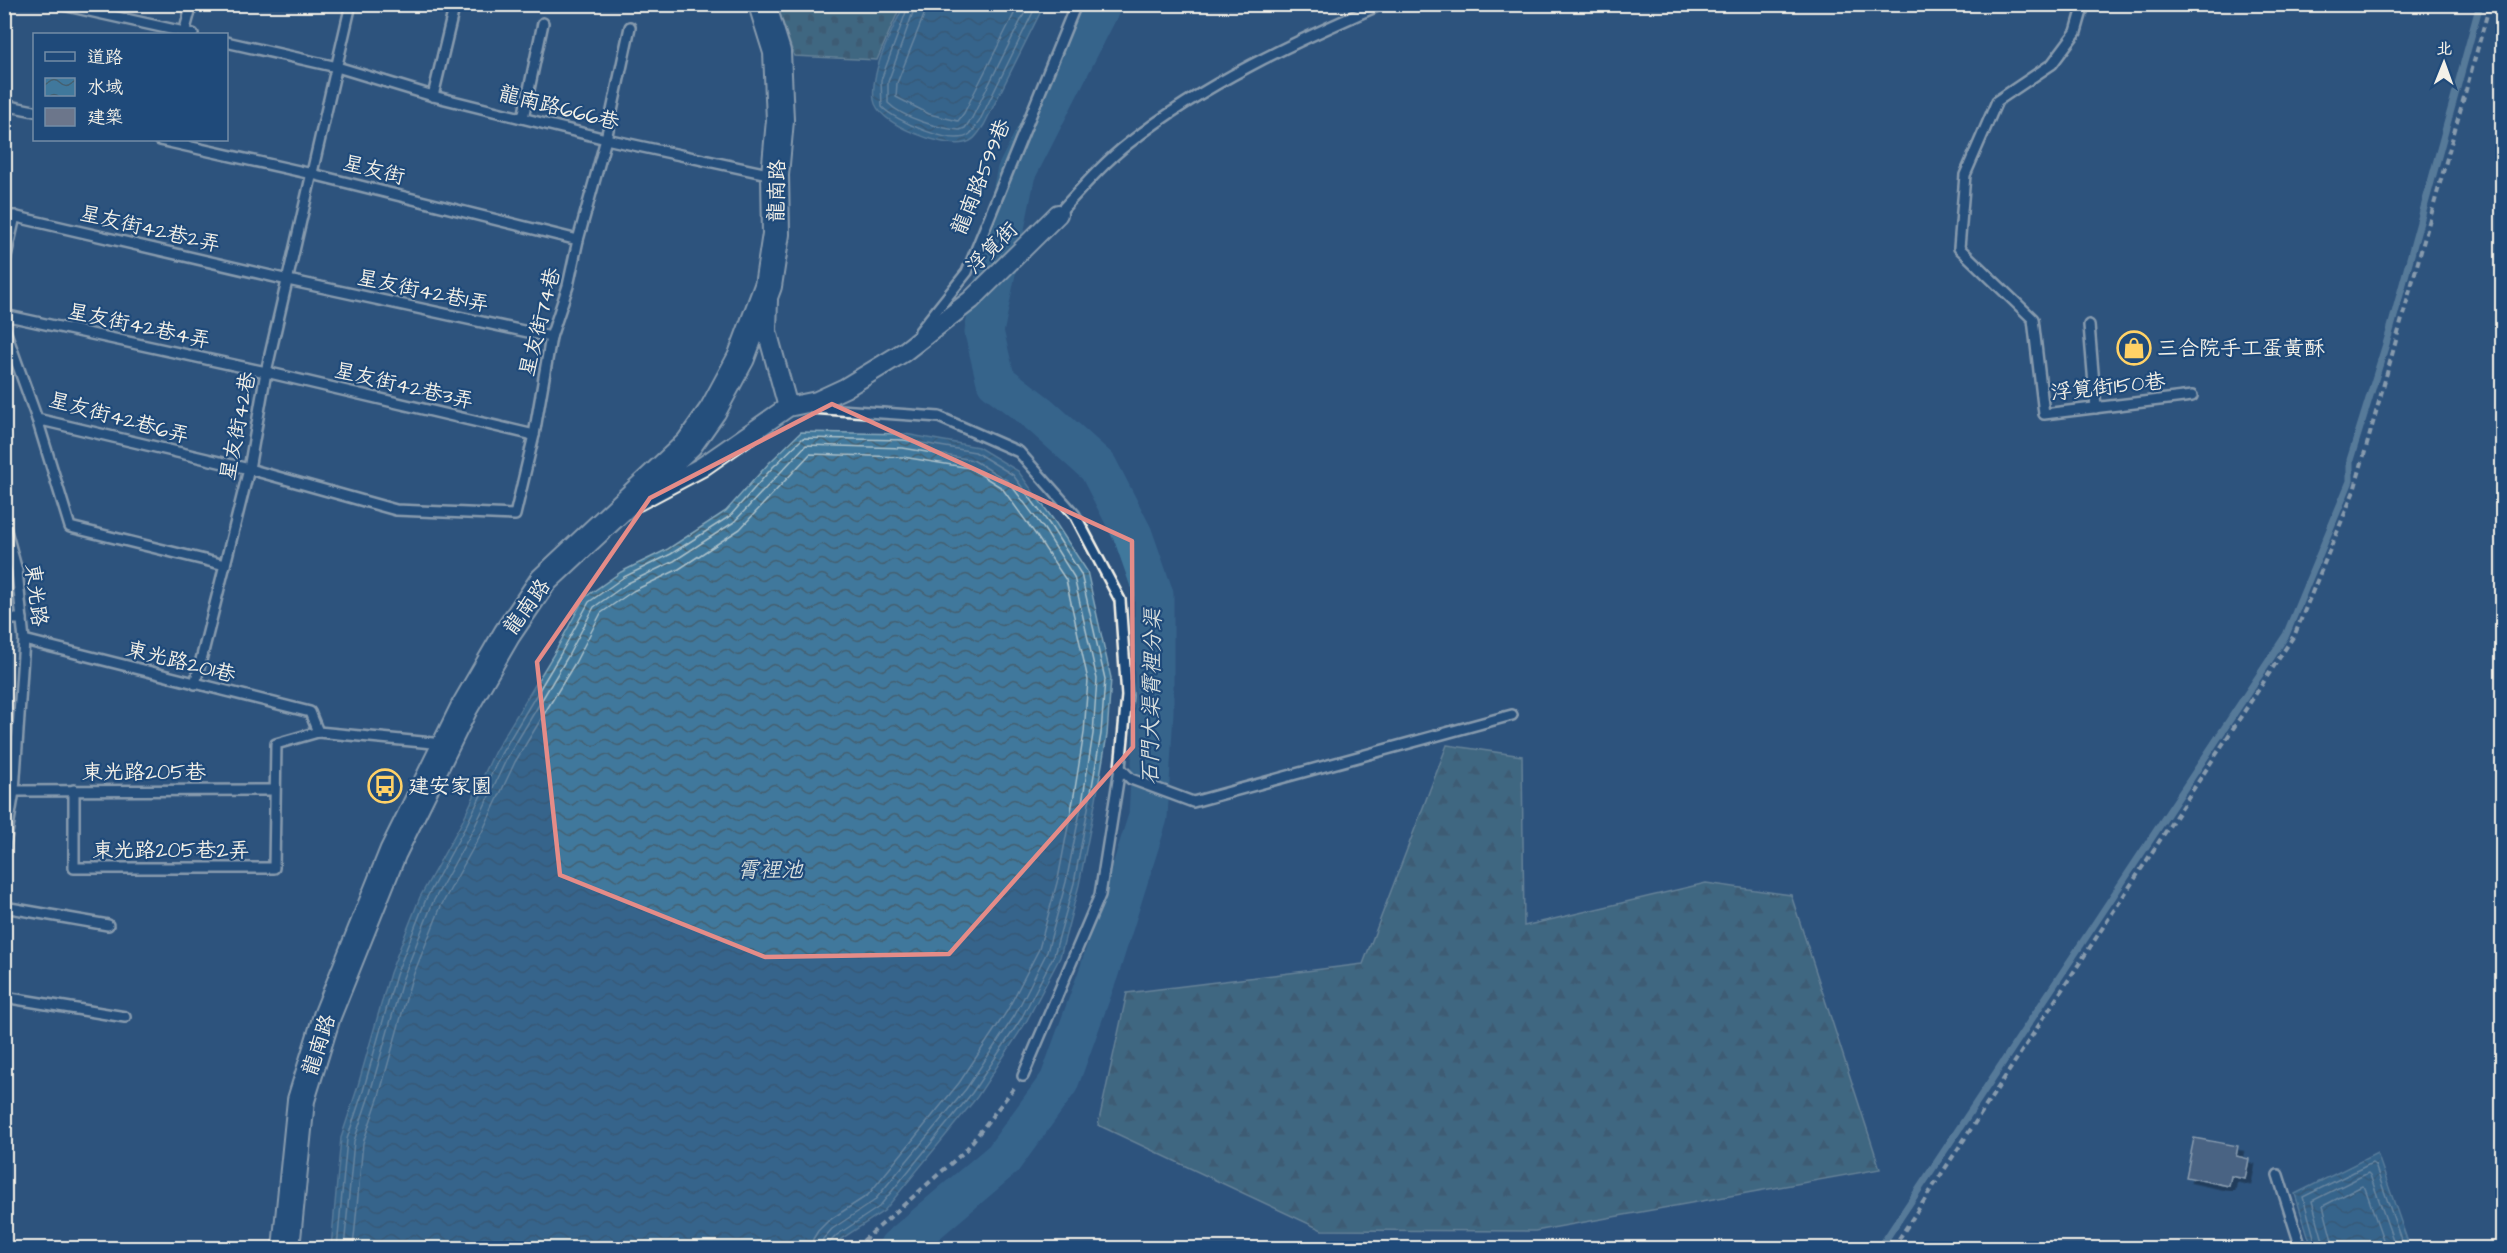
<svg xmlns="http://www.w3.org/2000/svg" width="2507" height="1253" font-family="'Architects Daughter','LXGW WenKai TC',sans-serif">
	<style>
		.forest { fill: url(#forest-firs); stroke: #a6b8b6; stroke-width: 1.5 }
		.cemetery { fill: url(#cemetery-stones); stroke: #a6b8b6; stroke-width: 1.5 }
		.water { fill: url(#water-waves); stroke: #88a8ba; stroke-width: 1.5 }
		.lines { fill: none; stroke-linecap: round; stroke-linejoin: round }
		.shore { stroke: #acc1ca; stroke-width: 1.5 }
		.stream { stroke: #88a8ba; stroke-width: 7 }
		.river { stroke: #40789c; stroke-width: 39 }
		.building { fill: #6c768b; stroke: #f4f1e8; stroke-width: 1.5; filter: url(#shadow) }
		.lane-casing { stroke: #f4f1e8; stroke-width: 14 }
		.street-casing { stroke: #f4f1e8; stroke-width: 22 }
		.secondary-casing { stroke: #f4f1e8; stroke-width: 30 }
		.path { stroke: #f4f1e8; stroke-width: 4; stroke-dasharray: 6 4.5; stroke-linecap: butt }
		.lane { stroke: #1f4a7a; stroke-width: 9 }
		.street { stroke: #1f4a7a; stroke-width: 18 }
		.secondary { stroke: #1f4a7a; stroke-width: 26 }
		.marked { fill: none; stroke: #e58c88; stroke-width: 4.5; stroke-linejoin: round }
		.labels { text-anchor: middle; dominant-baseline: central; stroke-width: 4.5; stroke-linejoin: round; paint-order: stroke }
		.street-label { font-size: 21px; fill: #f4f1e8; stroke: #1f4a7a }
		.poi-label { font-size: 21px; fill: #f4f1e8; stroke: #1f4a7a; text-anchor: start }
		.water-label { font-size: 22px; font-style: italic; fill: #d9dfdd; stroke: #1f4a7a }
	</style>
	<defs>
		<pattern id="forest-firs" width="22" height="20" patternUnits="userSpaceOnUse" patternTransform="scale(1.5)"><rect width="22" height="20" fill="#577e85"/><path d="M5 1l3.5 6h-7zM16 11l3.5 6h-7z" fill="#516669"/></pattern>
		<pattern id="cemetery-stones" width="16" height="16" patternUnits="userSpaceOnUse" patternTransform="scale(1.5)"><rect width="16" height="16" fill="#577e85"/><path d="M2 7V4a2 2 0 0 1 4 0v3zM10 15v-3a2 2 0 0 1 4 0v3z" fill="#516669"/></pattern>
		<pattern id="water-waves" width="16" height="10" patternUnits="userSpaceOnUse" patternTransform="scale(1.5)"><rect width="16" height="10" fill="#40789c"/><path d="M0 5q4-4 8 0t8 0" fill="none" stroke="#446071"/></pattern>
		<filter id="shadow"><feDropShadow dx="5.5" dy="5.5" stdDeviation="0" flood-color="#0009"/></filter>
	</defs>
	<rect width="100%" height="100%" fill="#2e537d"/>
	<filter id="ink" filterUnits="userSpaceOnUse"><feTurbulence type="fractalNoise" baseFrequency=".0167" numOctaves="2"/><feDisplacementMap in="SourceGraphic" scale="12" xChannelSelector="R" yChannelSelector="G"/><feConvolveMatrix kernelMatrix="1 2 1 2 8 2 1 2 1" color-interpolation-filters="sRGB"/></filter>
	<g filter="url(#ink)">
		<polygon class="forest" points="1447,745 1522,756 1524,926 1706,883 1791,895 1880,1169 1535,1231 1322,1230 1098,1125 1127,993 1363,964"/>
		<polygon class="cemetery" points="777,5 777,4 901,5 877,60 794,56"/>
		<g class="water">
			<path d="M904 5H1044L984 125C978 133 975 141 964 143 943 148 877 124 874 100 870 71 892 31 904 5Z"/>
			<polygon points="801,432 905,434 978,447 1018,471 1055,522 1087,571 1111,678 1107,735 1096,799 1079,885 1060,957 1026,1022 977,1097 884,1211 841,1239 832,1248 331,1248 341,1138 357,1089 390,973 420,897 462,822 495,751 555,652 584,598 621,572 668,549 726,511 769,463"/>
			<polygon points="2377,1153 2410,1248 2312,1248 2295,1194"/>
		</g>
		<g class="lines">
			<g class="shore">
				<path d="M909 4 881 80 882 107C894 120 954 148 970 134 974 131 976 125 979 122L1037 4"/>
				<path d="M916 4 888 82V103C903 118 940 129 960 130L965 128 972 118 1029 4"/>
				<polyline points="925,4 924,15 897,83 896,97 929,114 958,121 964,113 1019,4"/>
				<polyline points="337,1248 347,1139 363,1091 396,975 426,899 467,824 501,754 560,655 589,602 624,577 671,554 730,516 773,467 803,438 904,440 975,452 1013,475 1050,525 1081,574 1105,679 1101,734 1090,798 1074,883 1054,955 1021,1019 972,1093 879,1207 837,1235 829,1243 828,1248"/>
				<polyline points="344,1248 354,1141 370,1093 403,978 433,902 474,828 507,758 567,658 594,607 628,583 674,561 734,522 806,445 903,448 973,460 1008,481 1044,529 1074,577 1097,679 1093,734 1083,797 1066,882 1047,952 1015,1015 966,1089 874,1201 832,1229 823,1239 821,1248"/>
				<polyline points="353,1248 363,1143 379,1096 411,981 441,906 482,832 515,762 575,663 601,613 633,591 679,569 740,529 810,454 903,457 970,468 1002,488 1036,535 1066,580 1088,680 1084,733 1074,795 1058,879 1039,949 1007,1011 959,1083 868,1195 828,1221 818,1231 813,1239 812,1248"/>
				<polyline points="2317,1248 2303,1197 2372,1163 2375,1165 2404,1248"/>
				<polyline points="2325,1248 2312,1201 2368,1173 2370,1175 2396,1248"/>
				<polyline points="2334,1248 2323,1206 2362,1186 2365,1188 2386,1248"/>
			</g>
			<polyline class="stream" points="1880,1248 2286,635 2350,481 2350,460 2390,331 2480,4"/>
			<polyline class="river" points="898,1248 1003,1159 1059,1082 1099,972 1148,817 1154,711 1154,595 1133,535 1098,467 1040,415 996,381 984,332 1016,173 1102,4"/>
		</g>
		<polygon class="building" points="2194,1138 2238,1146 2236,1156 2249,1159 2245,1179 2231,1176 2229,1186 2186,1177"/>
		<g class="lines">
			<defs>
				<g id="lane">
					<polyline points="58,4 193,34"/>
					<polyline points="2084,4 2076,32 2052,64 1997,101 1965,175 1959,248 2033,319 2044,414 2192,396"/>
					<polyline points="184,33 192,4"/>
					<polyline points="226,42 337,67 433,96 606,139 773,175"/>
					<polyline points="433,96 455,4"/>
					<polyline points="4,105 34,111"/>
					<polyline points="523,118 543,23"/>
					<polyline points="160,140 312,174 578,240"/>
					<polyline points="4,214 288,280 551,337"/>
					<path d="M1058 214C1081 189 1103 163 1129 143 1205 83 1294 42 1382 4"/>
					<polyline points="4,265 15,216"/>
					<polyline points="4,315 266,372 534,435"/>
					<polyline points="2089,325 2096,408"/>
					<polyline points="4,327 37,419 249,469 396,510 515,515 534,435 551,337 568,286 578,240 606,139 630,27"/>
					<polyline points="920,331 967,272 1076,4"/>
					<polyline points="811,408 939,417 1019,452 1075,515 1120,600 1127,696 1120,768 1100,895 1023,1076"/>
					<polyline points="37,419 70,527 225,565"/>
					<polyline points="4,523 17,571 24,640 14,791 4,851"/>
					<polyline points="4,619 22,619"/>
					<polyline points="24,640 310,712 318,732"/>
					<polyline points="195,684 249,469 266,372 351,4"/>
					<polyline points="1120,768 1131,779 1193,802 1512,715"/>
					<polyline points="74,790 74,868 274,868 276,744 318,732 443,744"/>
					<polyline points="14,791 274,790"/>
					<polyline points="4,907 108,925"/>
					<polyline points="4,997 125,1017"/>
					<polyline points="2278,1175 2301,1248"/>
				</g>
				<g id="street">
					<polyline points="768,300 767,331 788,407"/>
					<polyline points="638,501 702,467 788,407 817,401 845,388 904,352 971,300 1058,214"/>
				</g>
				<polyline id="secondary" points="286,1248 301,1100 327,1016 393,852 464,708 507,634 543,581 689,444 713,410 741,358 768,286 776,234 775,175 780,120 777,52 762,4"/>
			</defs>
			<use href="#lane" class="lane-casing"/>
			<use href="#street" class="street-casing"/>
			<use href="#secondary" class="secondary-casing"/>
			<g class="path">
				<polyline points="855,1248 965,1151 1014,1088"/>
				<polyline points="1893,1248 2295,634 2354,491 2490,4"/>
			</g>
			<use href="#lane" class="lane"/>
			<use href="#street" class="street"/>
			<use href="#secondary" class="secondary"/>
		</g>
	</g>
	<path d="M0 0H2507V1253H0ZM832 404 1132 541 1133 747 949 954 765 957 560 875 537 662 650 498Z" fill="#2e537d" fill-opacity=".55" fill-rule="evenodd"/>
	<path class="marked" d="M832 404 1132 541 1133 747 949 954 765 957 560 875 537 662 650 498Z"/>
	<defs>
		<symbol id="shop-ring" viewBox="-11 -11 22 22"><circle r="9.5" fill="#1f4a7a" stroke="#ffd166" stroke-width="1.5"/><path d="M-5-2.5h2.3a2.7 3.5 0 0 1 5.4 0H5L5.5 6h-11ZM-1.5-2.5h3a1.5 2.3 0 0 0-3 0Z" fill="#ffd166"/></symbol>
		<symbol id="bus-ring" viewBox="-11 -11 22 22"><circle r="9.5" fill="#1f4a7a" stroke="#ffd166" stroke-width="1.5"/><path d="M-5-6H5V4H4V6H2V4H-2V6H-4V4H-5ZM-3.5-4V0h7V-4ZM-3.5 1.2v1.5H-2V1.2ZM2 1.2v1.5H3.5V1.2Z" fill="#ffd166"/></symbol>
	</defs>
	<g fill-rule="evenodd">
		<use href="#shop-ring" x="2115" y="329" width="38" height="38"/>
		<use href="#bus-ring" x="366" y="767" width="38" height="38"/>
	</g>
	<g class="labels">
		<g class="street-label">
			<text transform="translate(559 108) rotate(14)">龍南路666巷</text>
			<text transform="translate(374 170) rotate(14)">星友街</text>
			<text transform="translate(981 177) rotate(-68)">龍南路599巷</text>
			<text transform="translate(777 191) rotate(-89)">龍南路</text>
			<text transform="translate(150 229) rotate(13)">星友街42巷2弄</text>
			<text transform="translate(992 248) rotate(-45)">浮筧街</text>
			<text transform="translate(423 291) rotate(12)">星友街42巷1弄</text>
			<text transform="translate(540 322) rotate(-76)">星友街74巷</text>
			<text transform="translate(139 326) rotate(12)">星友街42巷4弄</text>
			<text transform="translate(404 386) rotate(13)">星友街42巷3弄</text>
			<text transform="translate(2108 387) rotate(-6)">浮筧街150巷</text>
			<text transform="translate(119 418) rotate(15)">星友街42巷6弄</text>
			<text transform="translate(238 426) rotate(-79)">星友街42巷</text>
			<text transform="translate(36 595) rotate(83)">東光路</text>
			<text transform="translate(527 607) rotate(-54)">龍南路</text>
			<text transform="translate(181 662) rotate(14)">東光路201巷</text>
			<text x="144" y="772">東光路205巷</text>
			<text x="171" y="850">東光路205巷2弄</text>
			<text transform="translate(319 1045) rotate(-72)">龍南路</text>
		</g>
		<g class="poi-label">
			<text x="2157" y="348">三合院手工蛋黃酥</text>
			<text x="408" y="786">建安家園</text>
		</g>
		<g class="water-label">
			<text transform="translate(1152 697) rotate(-89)">石門大渠霄裡分渠</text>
			<text x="770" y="870">霄裡池</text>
		</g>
	</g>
	<rect width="2507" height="1253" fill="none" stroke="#1f4a7a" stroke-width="24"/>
	<rect x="12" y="12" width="2483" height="1229" fill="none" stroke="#f4f1e8" stroke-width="2" filter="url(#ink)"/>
	<rect x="33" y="33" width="195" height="108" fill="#1f4a7a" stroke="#748da6" stroke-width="1.5"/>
	<rect x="45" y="52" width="30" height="9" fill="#1f4a7a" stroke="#748da6" stroke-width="1.5"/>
	<text x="87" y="63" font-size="18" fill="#f4f1e8">道路</text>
	<rect x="45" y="78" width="30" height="18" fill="url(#water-waves)" stroke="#748da6" stroke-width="1.5"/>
	<text x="87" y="93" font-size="18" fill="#f4f1e8">水域</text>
	<rect x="45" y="108" width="30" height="18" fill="#6c768b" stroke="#748da6" stroke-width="1.5"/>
	<text x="87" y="123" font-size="18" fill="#f4f1e8">建築</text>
	<g transform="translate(2444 63) rotate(1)" stroke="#1f4a7a" stroke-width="4.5" paint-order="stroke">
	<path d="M0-4.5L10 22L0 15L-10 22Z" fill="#f4f1e8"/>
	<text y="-9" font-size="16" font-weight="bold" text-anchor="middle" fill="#f4f1e8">北</text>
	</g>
</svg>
